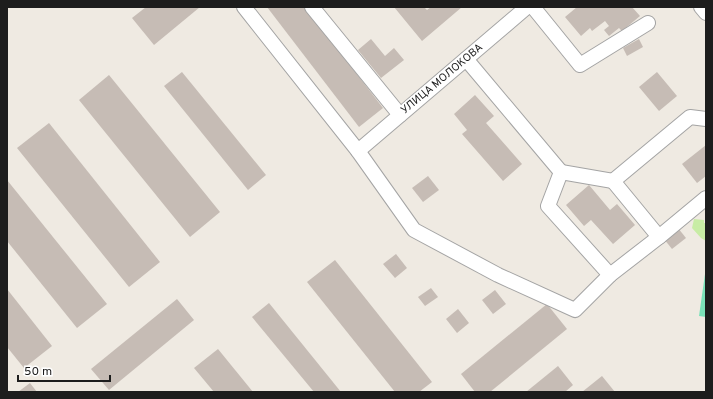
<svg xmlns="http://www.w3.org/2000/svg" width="713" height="399" font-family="Overpass,sans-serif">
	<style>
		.grass { fill: #c8eca5 }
		.pitch { fill: #7be2b9 }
		.building { fill: #c6bcb5 }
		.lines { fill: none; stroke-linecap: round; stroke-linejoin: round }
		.minor-casing { stroke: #a4a4a4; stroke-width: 16 }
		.minor { stroke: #fff; stroke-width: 14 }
		.labels { text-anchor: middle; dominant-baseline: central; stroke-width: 3; stroke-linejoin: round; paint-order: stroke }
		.street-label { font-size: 11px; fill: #1d1d1d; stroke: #fff }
	</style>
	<rect width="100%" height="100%" fill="#efeae2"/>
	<polygon class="grass" points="694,219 704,220 704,223 706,223 706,241 701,238 692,228"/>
	<polygon class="pitch" points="706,267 706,317 699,316"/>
	<g class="building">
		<polygon points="146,7 200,7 154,45 132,18"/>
		<polygon points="267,7 305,7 383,108 359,127"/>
		<polygon points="394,7 424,7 427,10 431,7 462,7 422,41"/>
		<polygon points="577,7 632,7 640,16 622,31 619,28 609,36 604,30 609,26 605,21 592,31 590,28 581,36 565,17"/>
		<polygon points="371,39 385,56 394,48 404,60 381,78 358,50"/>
		<polygon points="639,39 643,47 627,56 623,48"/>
		<polygon points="182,72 266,175 248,190 164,86"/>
		<polygon points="657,72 677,96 659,111 639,87"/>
		<polygon points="109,75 220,212 190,237 79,100"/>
		<polygon points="475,95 494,116 486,123 522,164 503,181 462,134 467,130 454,114"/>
		<polygon points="49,123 160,262 129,287 17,148"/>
		<polygon points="706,145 706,176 697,183 682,164"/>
		<polygon points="428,176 439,190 423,202 412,188"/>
		<polygon points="7,180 107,304 77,328 7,241"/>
		<polygon points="589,185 610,210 617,204 635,225 613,244 591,220 584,226 566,205"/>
		<polygon points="678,228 686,238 672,249 664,239"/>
		<polygon points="396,254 407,268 395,278 383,264"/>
		<polygon points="335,260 432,382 419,392 395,392 307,282"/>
		<polygon points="431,288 438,297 425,306 418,297"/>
		<polygon points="7,289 52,346 24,368 7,347"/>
		<polygon points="495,290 506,304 493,314 482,300"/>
		<polygon points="177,299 194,320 109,390 91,369"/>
		<polygon points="269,303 341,392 314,392 252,317"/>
		<polygon points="547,304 567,329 490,392 475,392 461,374"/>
		<polygon points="458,309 469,323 457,333 446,319"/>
		<polygon points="218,349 253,392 214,392 194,368"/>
		<polygon points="558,366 573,385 565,392 526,392"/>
		<polygon points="602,376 615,392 582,392"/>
		<polygon points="30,383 37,392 18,392"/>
	</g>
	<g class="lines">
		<defs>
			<g id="minor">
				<polyline points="244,7 358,151 414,230 498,275 575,310 610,275 659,237"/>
				<polyline points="312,7 400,115"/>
				<polyline points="533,7 580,65 648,23"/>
				<polyline points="701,7 706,13"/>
				<polyline points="466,59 561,172"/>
				<polyline points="706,119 690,117 613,181 659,237 706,198"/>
				<polyline points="358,151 527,7"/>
				<polyline points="610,275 548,206 561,172 613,181"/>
			</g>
		</defs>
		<use href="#minor" class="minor-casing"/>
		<use href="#minor" class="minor"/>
	</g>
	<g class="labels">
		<g class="street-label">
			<text transform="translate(442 79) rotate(-40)">УЛИЦА МОЛОКОВА</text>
		</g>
	</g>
	<rect width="713" height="399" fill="none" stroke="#1d1d1d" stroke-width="16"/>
	<path d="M18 375v6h92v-6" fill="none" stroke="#1d1d1d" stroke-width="2"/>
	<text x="24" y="375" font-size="12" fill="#1d1d1d" stroke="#ffffff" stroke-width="3" paint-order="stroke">50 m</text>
</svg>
